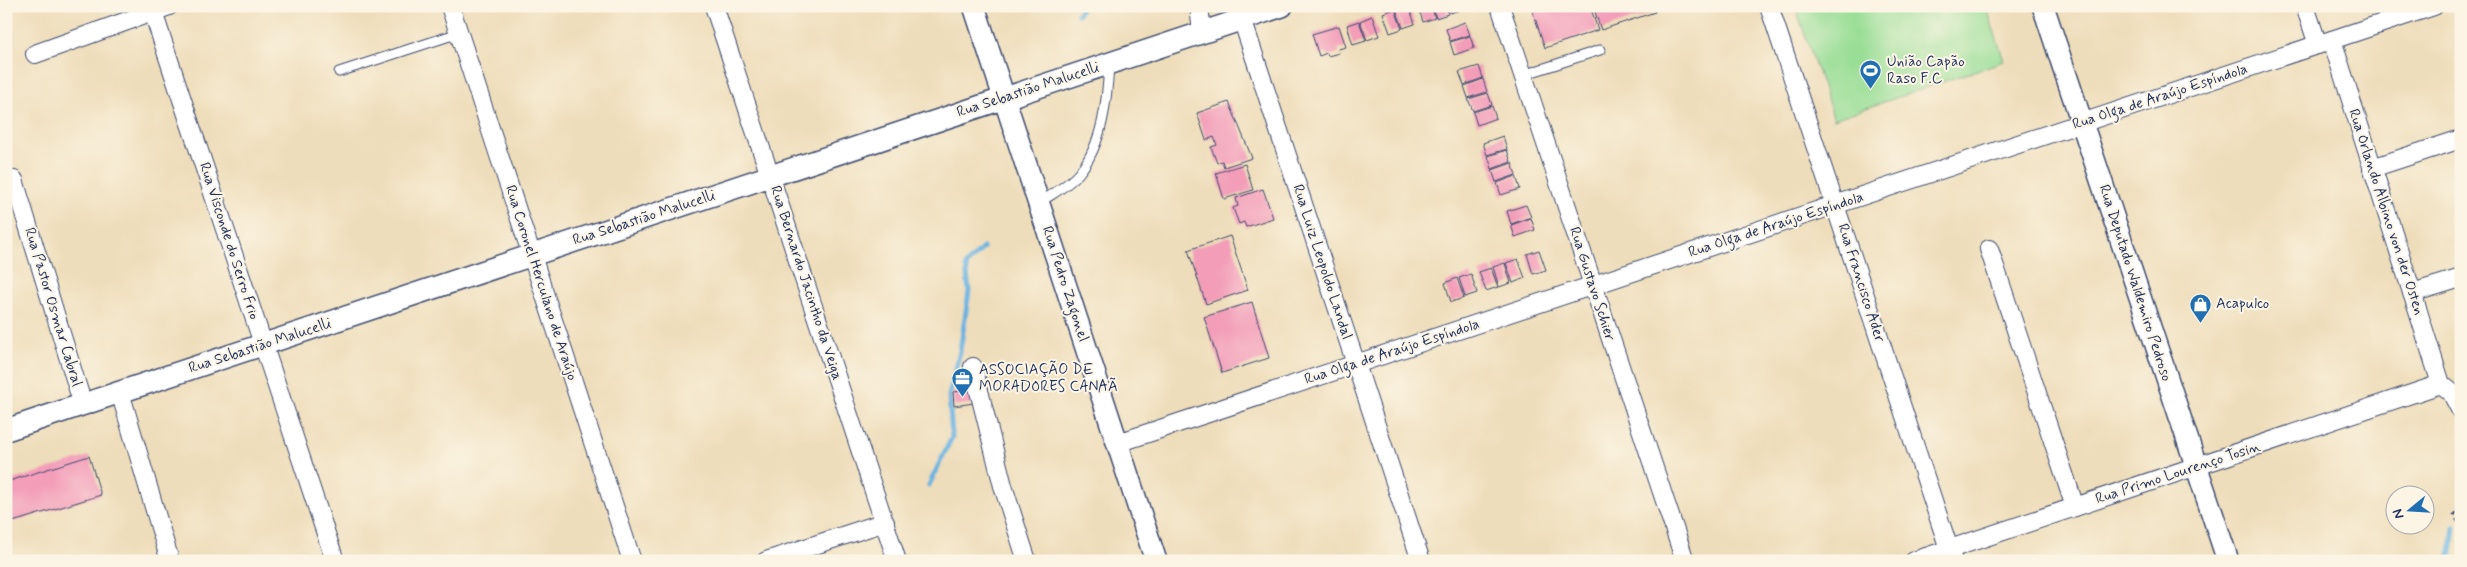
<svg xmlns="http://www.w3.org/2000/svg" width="2467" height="567" font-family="Mynerve,sans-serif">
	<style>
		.green { fill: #99de96; stroke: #5a867a }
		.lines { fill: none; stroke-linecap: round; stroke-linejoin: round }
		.stream { stroke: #69b3e1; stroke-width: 5 }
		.building { fill: #f39db9 }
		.service-casing { stroke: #3b496c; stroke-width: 11 }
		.minor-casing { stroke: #3b496c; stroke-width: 20 }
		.tertiary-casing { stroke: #3b496c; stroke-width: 24 }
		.path { stroke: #3b496c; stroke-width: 3; stroke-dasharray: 4 4; stroke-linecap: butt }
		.service { stroke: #fff; stroke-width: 9 }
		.minor { stroke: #fff; stroke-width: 18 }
		.tertiary { stroke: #fff; stroke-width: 21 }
		.labels { text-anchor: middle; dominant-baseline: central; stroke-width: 4; stroke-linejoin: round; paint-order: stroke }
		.poi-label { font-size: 15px; fill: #1b2f5e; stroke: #fcf5e5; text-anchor: start }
		.street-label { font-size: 15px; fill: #1b2f5e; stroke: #fcf5e5 }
	</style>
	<rect width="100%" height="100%" fill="#fcf5e5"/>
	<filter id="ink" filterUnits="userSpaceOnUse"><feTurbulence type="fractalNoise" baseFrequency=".02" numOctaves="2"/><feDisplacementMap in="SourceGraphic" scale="10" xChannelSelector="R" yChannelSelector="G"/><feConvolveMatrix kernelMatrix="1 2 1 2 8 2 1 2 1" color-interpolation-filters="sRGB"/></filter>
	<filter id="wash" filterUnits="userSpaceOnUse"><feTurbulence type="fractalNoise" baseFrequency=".0096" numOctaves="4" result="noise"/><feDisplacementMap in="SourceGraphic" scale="20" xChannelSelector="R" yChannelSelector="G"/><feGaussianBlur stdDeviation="1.12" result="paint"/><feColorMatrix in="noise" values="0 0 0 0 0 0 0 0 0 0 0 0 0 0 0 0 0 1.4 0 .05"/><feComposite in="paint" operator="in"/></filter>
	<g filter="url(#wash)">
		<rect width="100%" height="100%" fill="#eeddba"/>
		<polygon class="green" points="1795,6 1986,6 2004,61 1834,119"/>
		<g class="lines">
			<g class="stream">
				<polyline points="1078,14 1083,6"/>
				<polyline points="929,485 952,437 949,396 960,351 969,291 966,265 983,248"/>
				<polyline points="2446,561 2451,552 2454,527"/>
			</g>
		</g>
		<g id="blocks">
			<g class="building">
				<polygon points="1403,6 1409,6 1415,24 1403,28 1396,9"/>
				<polygon points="1418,6 1431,6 1435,18 1423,22"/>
				<polygon points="1432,6 1446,6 1448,14 1436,18"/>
				<polygon points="1448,6 1462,6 1463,9 1450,13"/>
				<polygon points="1531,6 1590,6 1598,30 1545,48"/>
				<polygon points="1593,6 1653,6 1655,12 1601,30"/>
				<polygon points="1395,9 1402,29 1390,33 1383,13"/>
				<polygon points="1372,16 1379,36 1367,40 1360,21"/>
				<polygon points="1359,21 1366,41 1353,45 1347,25"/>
				<polygon points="1465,22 1470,35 1450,41 1446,29"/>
				<polygon points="1339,26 1346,47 1338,49 1339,53 1328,56 1327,53 1319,56 1312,34"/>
				<polygon points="1470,36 1474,48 1454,55 1450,42"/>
				<polygon points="1479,66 1483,78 1464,85 1459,72"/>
				<polygon points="1483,79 1487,92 1468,98 1464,86"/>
				<polygon points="1488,93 1492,105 1473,111 1468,99"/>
				<polygon points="1229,102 1252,158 1224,167 1222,161 1217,163 1211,147 1217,145 1214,137 1206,140 1197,113"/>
				<polygon points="1492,106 1496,118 1477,125 1473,112"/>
				<polygon points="1503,136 1507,149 1487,155 1483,143"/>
				<polygon points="1507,150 1511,162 1492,169 1488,156"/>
				<polygon points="1512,163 1516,175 1496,182 1492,170"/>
				<polygon points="1245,164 1253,190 1224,199 1216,173"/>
				<polygon points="1516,176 1520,189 1501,195 1497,183"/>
				<polygon points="1263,189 1273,218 1246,227 1244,222 1239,224 1233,208 1238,206 1236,198"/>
				<polygon points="1526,205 1531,217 1511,224 1507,211"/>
				<polygon points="1531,218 1535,230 1515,237 1511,225"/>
				<polygon points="1230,236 1248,290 1206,304 1188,250"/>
				<polygon points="1539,250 1546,270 1533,274 1527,254"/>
				<polygon points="1518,259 1525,278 1513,283 1506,263"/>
				<polygon points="1505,263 1511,283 1499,287 1493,267"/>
				<polygon points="1491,268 1498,287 1486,291 1479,272"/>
				<polygon points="1471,274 1477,293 1465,297 1459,278"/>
				<polygon points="1457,278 1464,298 1451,302 1445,283"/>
				<polygon points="1252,302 1269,358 1222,373 1204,317"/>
				<polygon points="971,384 974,403 954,406 953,392 961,391 961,386"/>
				<polygon points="89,456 101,495 6,524 6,482"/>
			</g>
		</g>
	</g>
	<g filter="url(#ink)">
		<use href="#blocks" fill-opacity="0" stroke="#3b496c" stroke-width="1"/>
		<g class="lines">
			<defs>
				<g id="service">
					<polyline points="339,72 459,33"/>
					<polyline points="1523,75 1600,50"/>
					<path d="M1039 203C1052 194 1069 185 1079 173 1103 144 1107 100 1109 65"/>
				</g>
				<g id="minor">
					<polyline points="151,6 335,561"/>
					<polyline points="450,6 632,561"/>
					<polyline points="714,6 897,561"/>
					<polyline points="1199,6 1202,33"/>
					<polyline points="1500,6 1685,561"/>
					<polyline points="1769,6 1953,561"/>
					<polyline points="2305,6 2318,45"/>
					<polyline points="1242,19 1421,561"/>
					<polyline points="2332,40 2441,384"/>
					<polyline points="35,54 169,6"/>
					<polyline points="2372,168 2461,139"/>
					<polyline points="14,180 83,405"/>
					<polyline points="1989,249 2075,507"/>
					<polyline points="2412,293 2461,278"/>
					<polyline points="973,367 1003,486 1027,561"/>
					<polyline points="2441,384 2451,392 2461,411"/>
					<polyline points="120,392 170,561"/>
					<polyline points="1118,443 2434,6"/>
					<polyline points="766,561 885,522"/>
					<polyline points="1914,561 2441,384"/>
				</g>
				<g id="tertiary">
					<polyline points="974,6 1156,561"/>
					<polyline points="2043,6 2228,561"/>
					<polyline points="6,430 1282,6"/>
				</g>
			</defs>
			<use href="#service" class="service-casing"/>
			<use href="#minor" class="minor-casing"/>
			<use href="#tertiary" class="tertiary-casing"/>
			<polyline class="path" points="2461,506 2454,515 2461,526"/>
			<use href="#service" class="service"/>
			<use href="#minor" class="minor"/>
			<use href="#tertiary" class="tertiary"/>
		</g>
	</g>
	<defs>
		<symbol id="stadium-pin" viewBox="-11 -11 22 30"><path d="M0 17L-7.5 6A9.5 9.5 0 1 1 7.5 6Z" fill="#1f6fb2" stroke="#fcf5e5"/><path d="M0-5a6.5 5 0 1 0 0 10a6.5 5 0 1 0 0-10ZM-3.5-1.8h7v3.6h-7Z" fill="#fff"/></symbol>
		<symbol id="shop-pin" viewBox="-11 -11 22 30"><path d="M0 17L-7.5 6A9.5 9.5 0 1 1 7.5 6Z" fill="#1f6fb2" stroke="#fcf5e5"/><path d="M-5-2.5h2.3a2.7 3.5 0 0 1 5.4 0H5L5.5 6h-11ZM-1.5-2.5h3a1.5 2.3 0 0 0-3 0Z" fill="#fff"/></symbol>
		<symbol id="office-pin" viewBox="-11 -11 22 30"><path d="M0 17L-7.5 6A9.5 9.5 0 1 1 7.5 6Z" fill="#1f6fb2" stroke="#fcf5e5"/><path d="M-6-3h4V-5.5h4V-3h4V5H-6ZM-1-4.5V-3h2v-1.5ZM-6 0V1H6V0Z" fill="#fff"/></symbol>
	</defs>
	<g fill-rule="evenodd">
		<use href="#stadium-pin" x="1858" y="58" width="25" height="34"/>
		<use href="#shop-pin" x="2188" y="292" width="25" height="34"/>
		<use href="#office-pin" x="950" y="366" width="25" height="34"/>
	</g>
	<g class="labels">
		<g class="poi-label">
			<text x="1887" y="62">União Capão<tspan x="1887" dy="17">Raso F.C</tspan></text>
			<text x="2216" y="304">Acapulco</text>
			<text x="979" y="370">ASSOCIAÇÃO DE<tspan x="979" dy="17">MORADORES CANAÃ</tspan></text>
		</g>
		<g class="street-label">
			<text transform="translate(1028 90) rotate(-18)">Rua Sebastião Malucelli</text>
			<text transform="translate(2160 97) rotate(-18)">Rua Olga de Araújo Espíndola</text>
			<text transform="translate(2386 212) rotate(72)">Rua Orlando Albino von der Osten</text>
			<text transform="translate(644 218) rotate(-18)">Rua Sebastião Malucelli</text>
			<text transform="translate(1776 225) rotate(-18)">Rua Olga de Araújo Espíndola</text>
			<text transform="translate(229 241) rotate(72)">Rua Visconde do Serro Frio</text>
			<text transform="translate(1322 262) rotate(72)">Rua Luiz Leopoldo Landal</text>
			<text transform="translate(541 283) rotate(72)">Rua Coronel Herculano de Araújo</text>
			<text transform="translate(806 283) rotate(72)">Rua Bernardo Jacintho da Veiga</text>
			<text transform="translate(1861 283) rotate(72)">Rua Francisco Ader</text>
			<text transform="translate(2135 283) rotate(72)">Rua Deputado Waldemiro Pedroso</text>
			<text transform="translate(1065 284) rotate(72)">Rua Pedro Zagonel</text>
			<text transform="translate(1592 284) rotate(72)">Rua Gustavo Schier</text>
			<text transform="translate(53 307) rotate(73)">Rua Pastor Osmar Cabral</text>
			<text transform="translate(260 346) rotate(-18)">Rua Sebastião Malucelli</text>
			<text transform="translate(1392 352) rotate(-18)">Rua Olga de Araújo Espíndola</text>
			<text transform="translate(2178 473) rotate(-18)">Rua Primo Lourenço Tosin</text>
		</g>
	</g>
	<rect width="2467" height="567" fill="none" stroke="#fcf5e5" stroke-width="25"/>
	<g transform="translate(2410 510) rotate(252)"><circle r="24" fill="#fcf5e5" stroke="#a2a6af"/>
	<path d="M0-4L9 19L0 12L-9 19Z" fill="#1f6fb2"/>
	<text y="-8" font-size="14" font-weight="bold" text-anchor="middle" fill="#1b2f5e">N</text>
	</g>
</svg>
